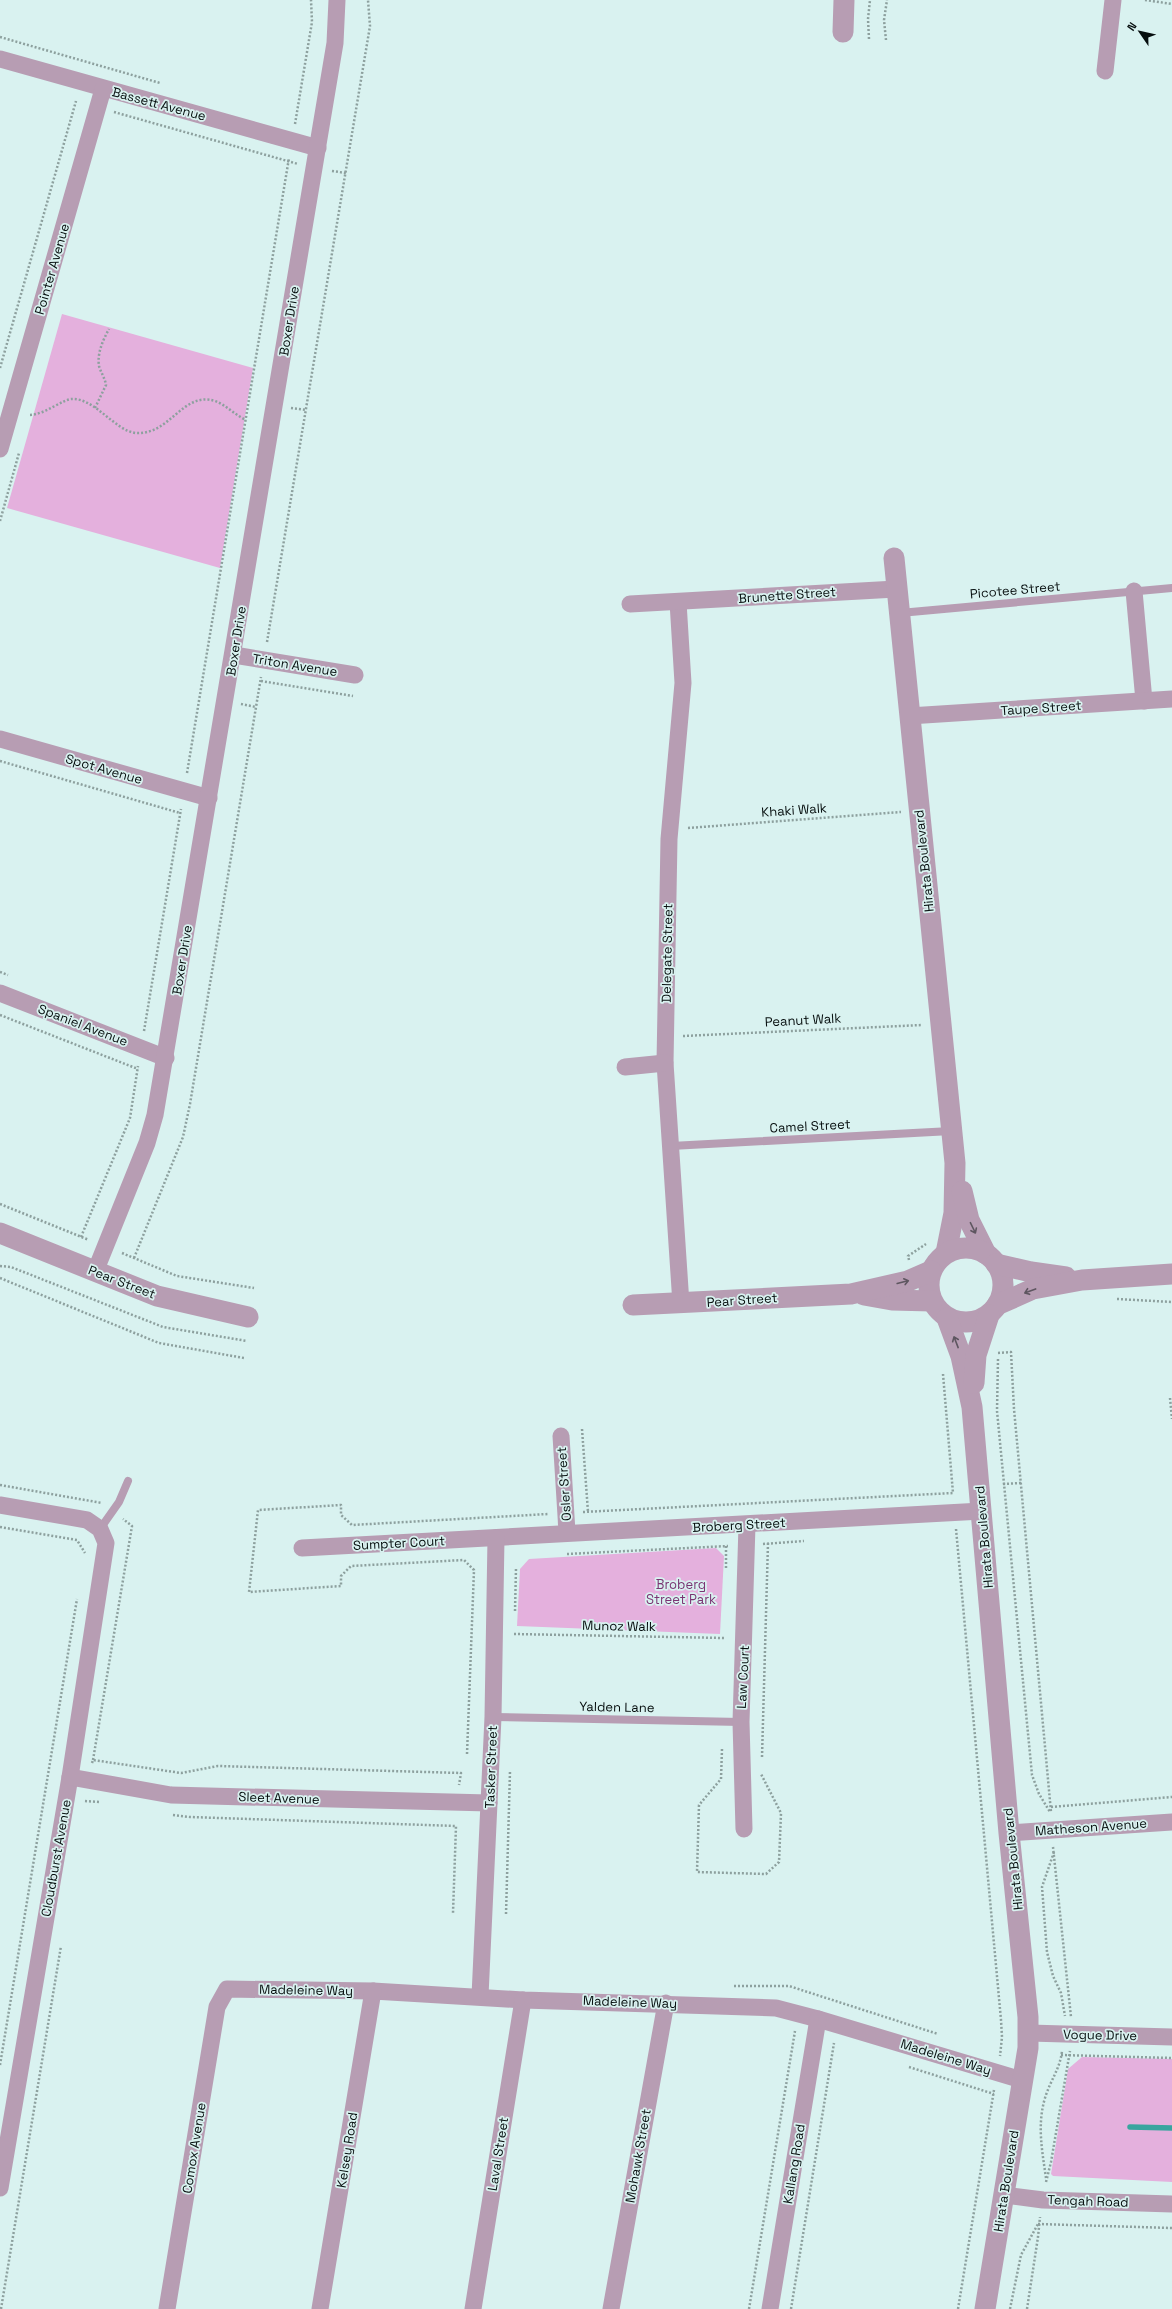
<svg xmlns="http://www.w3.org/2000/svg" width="1172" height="2309" font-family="'Space Grotesk',sans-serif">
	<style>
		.green { fill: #e4b0dd }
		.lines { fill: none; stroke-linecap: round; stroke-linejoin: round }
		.stream { stroke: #39a59f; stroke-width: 5.5 }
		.path { stroke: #8da09e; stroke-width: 2.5; stroke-dasharray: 2 2; stroke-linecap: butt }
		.service { stroke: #b79db3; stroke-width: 8 }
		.minor { stroke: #b79db3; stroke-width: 17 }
		.tertiary { stroke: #b79db3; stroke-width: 21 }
		.oneway { stroke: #5e5660 }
		.labels { text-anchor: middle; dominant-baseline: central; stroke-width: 3.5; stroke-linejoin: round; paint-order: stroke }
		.street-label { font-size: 13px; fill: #060e0e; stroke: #d9f2f0 }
		.park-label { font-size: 13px; fill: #7a3473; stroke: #d9f2f0 }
	</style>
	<rect width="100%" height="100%" fill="#d9f2f0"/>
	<g class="green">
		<polygon points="62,314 253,368 220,568 7,508"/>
		<polygon points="716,1548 724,1556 720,1634 517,1626 520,1569 529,1559"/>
		<polygon points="1082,2057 1172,2059 1172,2182 1053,2176 1051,2174 1068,2069"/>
	</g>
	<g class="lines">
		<polyline class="stream" points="1130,2127 1172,2128"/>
		<g class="path">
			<polyline points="1145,0 1172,4"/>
			<polyline points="0,37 160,83"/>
			<polyline points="869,39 868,19 870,0"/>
			<polyline points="886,40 884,20 887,0"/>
			<polyline points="114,112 298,164"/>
			<polyline points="295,124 312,22 311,0"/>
			<polyline points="332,171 346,173"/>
			<polyline points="0,368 76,101"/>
			<path d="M95 408 106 385C105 378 101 373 99 366 97 353 103 340 109 329"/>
			<polyline points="291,408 306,410"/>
			<path d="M30 415C46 414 63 399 72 399 95 398 115 431 136 433 171 435 182 391 215 401 226 405 235 415 246 420"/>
			<polyline points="0,521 19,453"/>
			<polyline points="267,642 370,26 368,0"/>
			<polyline points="261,681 353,696"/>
			<polyline points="241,704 256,707"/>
			<polyline points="0,761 180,813"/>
			<polyline points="187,773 289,158"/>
			<polyline points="688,828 901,812"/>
			<polyline points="0,972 8,975"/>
			<polyline points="0,1015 138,1069"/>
			<polyline points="144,1031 181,809"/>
			<polyline points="683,1036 922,1025"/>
			<polyline points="0,1204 89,1240"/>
			<polyline points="81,1237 130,1118 138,1066"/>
			<polyline points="122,1253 177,1276 254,1288"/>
			<polyline points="134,1258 183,1137 190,1104 261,677"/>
			<polyline points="909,1260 908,1256 926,1244"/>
			<polyline points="0,1266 11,1267 163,1327 247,1341"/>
			<polyline points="0,1278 159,1343 244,1358"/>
			<polyline points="1117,1299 1172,1302"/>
			<polyline points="998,1353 1011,1352 1014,1409 1051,1812"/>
			<polyline points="998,1359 997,1411 1032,1775 1039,1794 1050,1812"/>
			<polyline points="1170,1398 1172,1419"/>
			<polyline points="582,1429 588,1512"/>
			<polyline points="1003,1484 1021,1483"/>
			<polyline points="0,1485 102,1503"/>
			<polyline points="583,1512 953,1493 943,1374"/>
			<polyline points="0,1527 77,1540 85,1553"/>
			<polyline points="956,1529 1001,2020 1002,2037 1000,2056"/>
			<polyline points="763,1544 804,1541"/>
			<polyline points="567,1554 728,1546"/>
			<polyline points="726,1568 726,1546"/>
			<polyline points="515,1611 516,1568"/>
			<polyline points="514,1634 724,1638"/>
			<polyline points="722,1749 721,1779 699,1805 697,1872 766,1874 779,1862 781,1813 761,1774"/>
			<polyline points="467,1754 474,1570 464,1560 351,1566 341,1576 341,1586 249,1592 258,1510 341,1505 341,1515 352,1525 548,1514"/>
			<polyline points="762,1757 768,1543"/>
			<polyline points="93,1760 132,1526 123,1519"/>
			<polyline points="92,1763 93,1760 181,1773 218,1766 461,1773 459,1785"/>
			<polyline points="85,1801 99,1802"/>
			<polyline points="1051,1807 1172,1797"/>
			<polyline points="173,1815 190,1817 456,1826 453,1913"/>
			<polyline points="1053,1847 1071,2017"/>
			<polyline points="1054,1852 1042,1887 1047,1952 1053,1976 1061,1993 1065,2016"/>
			<polyline points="506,1914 510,1771"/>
			<polyline points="734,1986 789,1986 938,2034"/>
			<polyline points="1061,2055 1172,2058"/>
			<polyline points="0,2065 77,1599"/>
			<polyline points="909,2067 994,2094"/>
			<path d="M1046 2178C1042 2150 1037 2125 1045 2098 1050 2081 1060 2069 1062 2051"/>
			<polyline points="1046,2182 1051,2162 1070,2051"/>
			<polyline points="1038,2224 1172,2228"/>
			<polyline points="1,2309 61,1946"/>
			<polyline points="749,2309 795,2031"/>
			<polyline points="791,2309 834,2043"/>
			<polyline points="958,2309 994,2090"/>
			<polyline points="1010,2309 1021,2255 1038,2224"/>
			<polyline points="1027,2309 1038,2237 1040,2217"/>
		</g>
		<g class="service">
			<polyline points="900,613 1172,588"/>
			<polyline points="671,1146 951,1131"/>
			<polyline points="100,1529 119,1502 128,1481"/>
			<polyline points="493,1717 741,1722"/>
		</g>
		<g class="minor">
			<polyline points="0,59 318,148"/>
			<polyline points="1105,71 1113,0"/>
			<polyline points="0,449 103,89"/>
			<polyline points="1134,591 1144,701"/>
			<polyline points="678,602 683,683 669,839 665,1063 681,1304"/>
			<polyline points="630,604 896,589"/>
			<polyline points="234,655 355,675"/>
			<polyline points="909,716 1172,699"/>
			<polyline points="0,739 209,798"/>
			<polyline points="0,993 166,1058"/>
			<polyline points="625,1067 665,1063"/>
			<polyline points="95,1272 147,1143 155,1115 335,43 337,0"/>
			<polyline points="561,1436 567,1532"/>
			<polyline points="0,1505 87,1520 100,1529 106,1543 70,1777 0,2188"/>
			<polyline points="302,1548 982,1511"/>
			<polyline points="70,1777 171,1795 489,1803"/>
			<polyline points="744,1829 741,1722 747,1525"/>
			<polyline points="1009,1833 1172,1822"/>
			<polyline points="480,1996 493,1717 496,1538"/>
			<polyline points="1029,2033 1172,2037"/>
			<polyline points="1004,2195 1043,2200 1172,2204"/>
			<polyline points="167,2309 217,2007 227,1989 373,1991 523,2000 776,2008 818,2019 1022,2080"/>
			<polyline points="320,2309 373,1991"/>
			<polyline points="473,2309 523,2000"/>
			<polyline points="611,2309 666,2003"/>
			<polyline points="770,2309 818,2019"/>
		</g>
		<g class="tertiary">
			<polyline points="843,32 844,0"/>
			<polyline points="894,558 955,1163 954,1213 946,1253"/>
			<polyline points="962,1191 969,1220 986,1254"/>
			<polyline points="0,1233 157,1296 248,1317"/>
			<circle cx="966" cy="1285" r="37"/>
			<polyline points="996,1264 1031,1272 1066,1277"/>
			<polyline points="864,1295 892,1300 932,1301"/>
			<polyline points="633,1305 851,1294 908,1281 931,1271"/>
			<polyline points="997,1305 1033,1289 1082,1280 1172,1274"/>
			<polyline points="947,1318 961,1356 972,1407 1009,1833 1028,2017 1028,2048 985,2309"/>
			<polyline points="974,1383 976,1355 989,1315"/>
		</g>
	</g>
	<defs><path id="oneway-shaft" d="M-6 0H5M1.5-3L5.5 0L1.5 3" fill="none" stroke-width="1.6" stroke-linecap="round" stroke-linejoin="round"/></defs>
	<g class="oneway">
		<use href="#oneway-shaft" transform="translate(973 1228) rotate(64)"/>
		<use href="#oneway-shaft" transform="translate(903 1282) rotate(-14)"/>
		<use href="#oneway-shaft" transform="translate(1030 1291) rotate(160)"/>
		<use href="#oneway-shaft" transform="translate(956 1342) rotate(-111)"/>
	</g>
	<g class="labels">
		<g class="street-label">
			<text transform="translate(159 104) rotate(15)">Bassett Avenue</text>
			<text transform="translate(52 269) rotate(-74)">Pointer Avenue</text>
			<text transform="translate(289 321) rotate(-81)">Boxer Drive</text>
			<text transform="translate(1015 590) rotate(-5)">Picotee Street</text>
			<text transform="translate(787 595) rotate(-4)">Brunette Street</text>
			<text transform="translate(236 641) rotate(-81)">Boxer Drive</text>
			<text transform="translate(295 665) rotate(9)">Triton Avenue</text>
			<text transform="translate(1041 708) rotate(-4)">Taupe Street</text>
			<text transform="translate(104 769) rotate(16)">Spot Avenue</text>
			<text transform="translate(794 810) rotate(-4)">Khaki Walk</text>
			<text transform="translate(924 861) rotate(-96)">Hirata Boulevard</text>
			<text transform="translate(667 953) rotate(-89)">Delegate Street</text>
			<text transform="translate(182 960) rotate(-81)">Boxer Drive</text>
			<text transform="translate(803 1020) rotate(-3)">Peanut Walk</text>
			<text transform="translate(83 1025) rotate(21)">Spaniel Avenue</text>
			<text transform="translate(810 1126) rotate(-3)">Camel Street</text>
			<text transform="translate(122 1282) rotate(21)">Pear Street</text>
			<text transform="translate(742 1300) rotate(-4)">Pear Street</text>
			<text transform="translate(564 1484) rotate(-94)">Osler Street</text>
			<text transform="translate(739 1525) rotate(-3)">Broberg Street</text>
			<text transform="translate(984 1537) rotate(-95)">Hirata Boulevard</text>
			<text transform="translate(399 1543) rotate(-3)">Sumpter Court</text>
			<text transform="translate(619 1626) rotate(1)">Munoz Walk</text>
			<text transform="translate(743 1677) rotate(-87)">Law Court</text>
			<text transform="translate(617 1707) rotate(1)">Yalden Lane</text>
			<text transform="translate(491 1767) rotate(-88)">Tasker Street</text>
			<text transform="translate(279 1798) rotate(2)">Sleet Avenue</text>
			<text transform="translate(1091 1827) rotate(-4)">Matheson Avenue</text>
			<text transform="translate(56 1858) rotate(-80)">Cloudburst Avenue</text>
			<text transform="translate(1013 1859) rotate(-96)">Hirata Boulevard</text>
			<text transform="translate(306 1990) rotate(1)">Madeleine Way</text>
			<text transform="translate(630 2002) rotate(2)">Madeleine Way</text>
			<text transform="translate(1100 2035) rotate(1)">Vogue Drive</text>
			<text transform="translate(946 2057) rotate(17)">Madeleine Way</text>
			<text transform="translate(194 2148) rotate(-81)">Comox Avenue</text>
			<text transform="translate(347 2150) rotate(-81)">Kelsey Road</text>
			<text transform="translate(498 2154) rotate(-81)">Laval Street</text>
			<text transform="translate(638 2156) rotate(-80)">Mohawk Street</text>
			<text transform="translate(794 2164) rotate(-81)">Kallang Road</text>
			<text transform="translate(1006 2181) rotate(-81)">Hirata Boulevard</text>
			<text transform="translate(1088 2201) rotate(2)">Tengah Road</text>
		</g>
		<g class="park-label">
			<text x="681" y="1584">Broberg<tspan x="681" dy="15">Street Park</tspan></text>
		</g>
	</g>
	<g transform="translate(1140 32) rotate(304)" stroke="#d9f2f0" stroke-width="3" paint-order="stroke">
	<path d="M0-3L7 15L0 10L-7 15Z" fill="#060e0e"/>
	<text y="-6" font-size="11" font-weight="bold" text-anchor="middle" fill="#060e0e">N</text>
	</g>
</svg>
